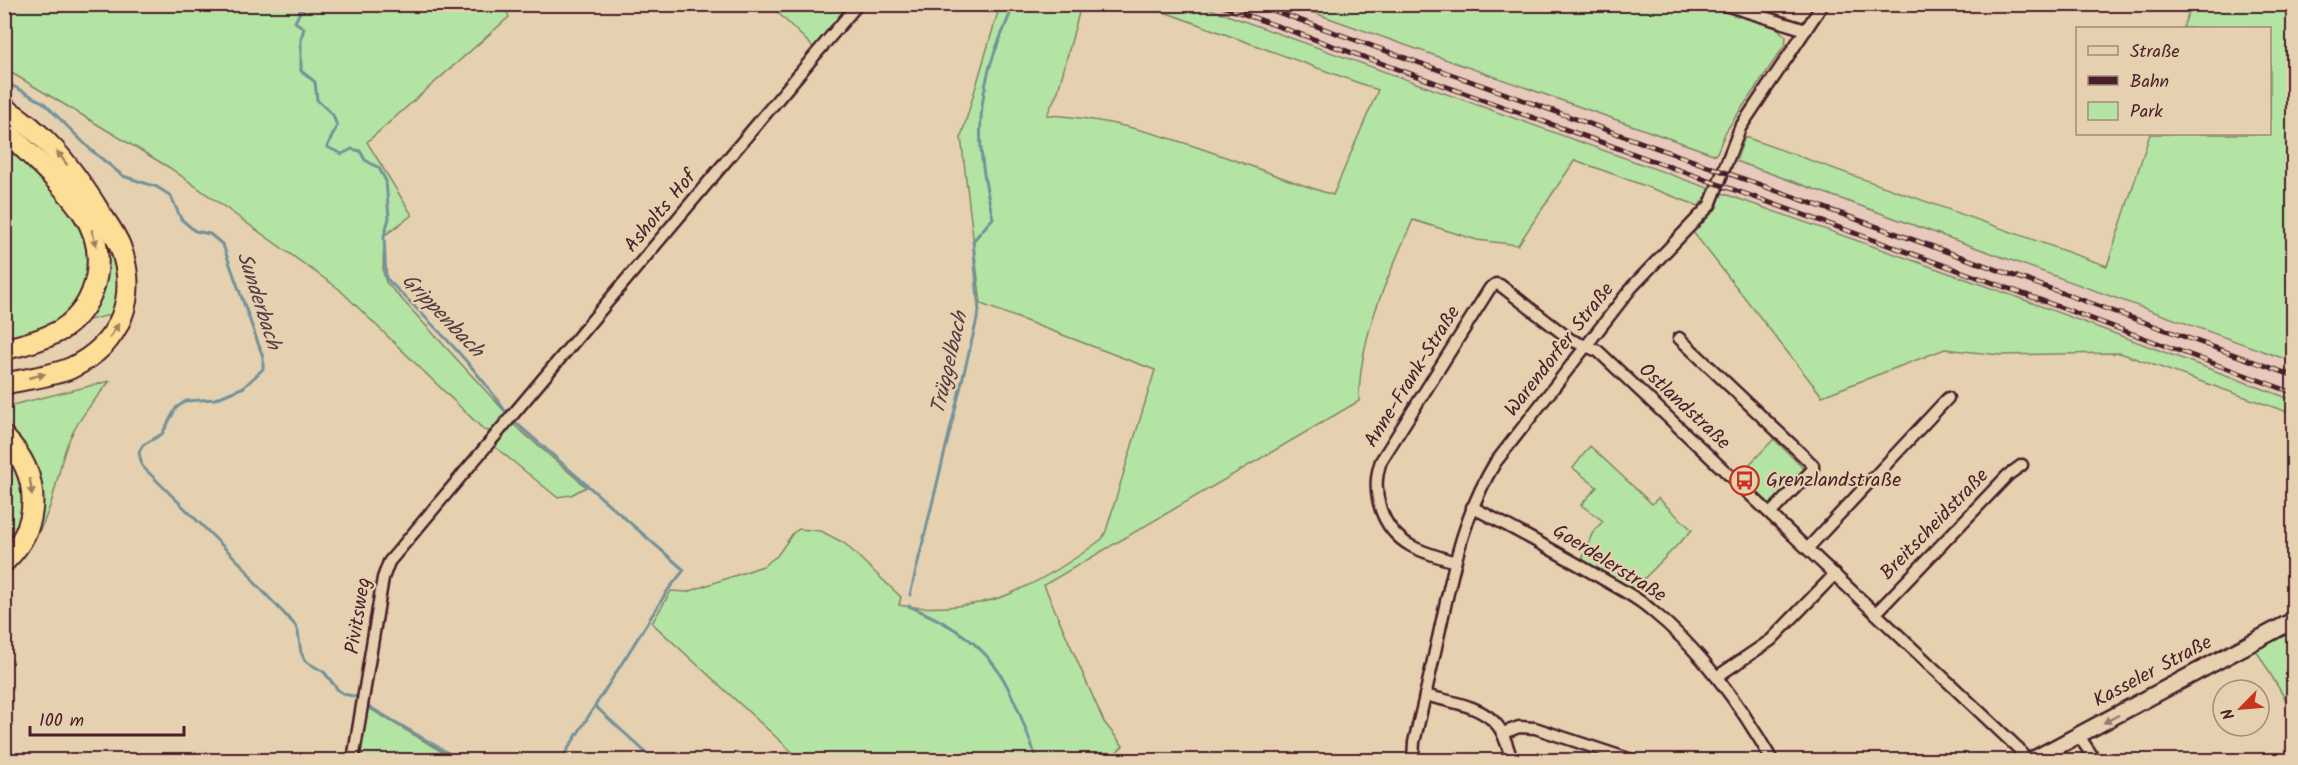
<svg xmlns="http://www.w3.org/2000/svg" width="2298" height="765" font-family="Kalam,sans-serif">
	<style>
		.built { fill: #e7cabc }
		.green { fill: #b4e4a3; stroke: #7f8267; stroke-width: 1.5 }
		.lines { fill: none; stroke-linecap: round; stroke-linejoin: round }
		.stream { stroke: #73929b; stroke-width: 3 }
		.street-casing { stroke: #4a1f2b; stroke-width: 15 }
		.secondary-casing { stroke: #4a1f2b; stroke-width: 20 }
		.highway-casing { stroke: #4a1f2b; stroke-width: 24 }
		.street { stroke: #e5d1af; stroke-width: 10 }
		.secondary { stroke: #e5d1af; stroke-width: 15 }
		.highway { stroke: #fcde96; stroke-width: 20 }
		.rail-casing { stroke: #4a1f2b; stroke-width: 5 }
		.rail { stroke: #e5d1af; stroke-width: 3; stroke-dasharray: 9; stroke-linecap: butt }
		.oneway { fill: #a37e60 }
		.oneway2 { fill: #98786d }
		.labels { text-anchor: middle; dominant-baseline: central; stroke-width: 4.5; stroke-linejoin: round; paint-order: stroke }
		.street-label { font-size: 20px; fill: #4a1f2b; stroke: #e5d1af }
		.poi-label { font-size: 20px; fill: #4a1f2b; stroke: #e5d1af; text-anchor: start }
		.water-label { font-size: 21px; font-style: italic; fill: #543c47; stroke: #e5d1af }
	</style>
	<rect width="100%" height="100%" fill="#e5d1af"/>
	<filter id="ink" filterUnits="userSpaceOnUse"><feTurbulence type="fractalNoise" baseFrequency=".0167" numOctaves="2"/><feDisplacementMap in="SourceGraphic" scale="12" xChannelSelector="R" yChannelSelector="G"/><feConvolveMatrix kernelMatrix="1 2 1 2 8 2 1 2 1" color-interpolation-filters="sRGB"/></filter>
	<g filter="url(#ink)">
		<polygon class="built" points="1199,5 1292,5 1716,155 1719,159 1732,164 1736,161 2293,362 2293,400 2011,295 1722,193 1721,189 1711,189 1661,172"/>
		<g class="green">
			<path d="M500 4 505 7 509 17 367 142 412 215 384 236 383 272 386 282 508 415C501 423 495 434 484 430L339 289 170 168 5 69V5Z"/>
			<polygon points="770,5 850,5 815,49"/>
			<path d="M1000 5H1081L1058 91 1047 115C1148 120 1239 165 1333 195L1378 90 1145 5H1199L1711 189 1699 206 1575 160 1518 245 1477 240 1413 220C1387 279 1359 336 1359 401L1044 585 1104 722 1123 746 1108 760H801L652 623 671 591 687 592 763 566 777 556 793 533 799 529 821 531 844 543 901 597 899 605C931 611 985 606 1014 592 1044 579 1076 559 1102 539L1106 531 1155 370 981 304 961 137Z"/>
			<polygon points="1292,5 1704,5 1774,25 1786,37 1785,45 1726,131 1716,155"/>
			<polygon points="2191,5 2293,5 2293,362 1736,161 1745,137 2107,266 2150,134 2270,134 2270,28 2183,28"/>
			<polygon points="7,117 51,155 111,245 121,283 114,314 85,321 106,258"/>
			<polygon points="4,142 76,216 83,229 91,257 84,289 76,305 67,316 44,329 4,340"/>
			<polygon points="1722,193 2011,295 2293,400 2293,414 2120,353 2000,355 1945,349 1822,396 1693,232 1717,207"/>
			<path d="M110 381C95 399 80 417 70 438 61 456 59 477 53 496 45 527 29 552 5 573V568L34 525 5 430 4 407Z"/>
			<polygon points="513,424 586,487 571,495 557,497 495,447"/>
			<polygon points="1774,439 1804,469 1803,473 1773,504 1770,504 1739,475"/>
			<polygon points="1590,446 1652,504 1658,498 1692,530 1633,590 1582,560 1592,534 1603,521 1581,505 1597,487 1573,468"/>
			<path d="M5 450C10 459 18 470 21 480 29 505 19 528 5 548Z"/>
			<polygon points="2293,630 2293,712 2256,650"/>
			<polygon points="367,707 456,760 358,760"/>
		</g>
		<g class="lines">
			<g class="stream">
				<path d="M304 4 295 22 304 28 301 39V71L315 82 317 100 333 115 337 126 327 147 342 154 352 149 360 151 365 160 379 168 386 181 389 218 384 236 386 278C430 322 474 364 508 415"/>
				<polyline points="4,81 44,103 91,150 123,176 157,187 171,196 181,219 195,231 210,234 223,245 263,357 263,369 244,387 215,399 186,401 176,408 162,434 143,445 139,452 142,466 245,568 255,583 295,625 298,632 301,652 305,661 324,672 338,690 344,694 357,697"/>
				<polyline points="516,423 684,570 668,590 561,760"/>
				<path d="M910 595 979 311 973 241 993 218C981 168 975 129 987 78 992 53 1005 28 1014 4"/>
				<path d="M909 606C997 644 1006 675 1037 760"/>
				<polyline points="368,706 460,760"/>
				<polyline points="595,706 654,760"/>
			</g>
			<defs>
				<g id="street">
					<polyline points="1722,4 1806,30"/>
					<polyline points="1679,338 1813,465 1813,469 1771,513"/>
					<path d="M1472 507C1514 529 1555 551 1596 575 1614 586 1634 595 1650 609 1702 651 1739 703 1772 760"/>
					<polyline points="1808,548 1948,398"/>
					<path d="M1455 562C1440 557 1424 553 1411 546 1381 529 1370 492 1381 461L1490 288 1496 284 1500 285 1571 340 1598 351 2019 749 2025 760"/>
					<polyline points="1876,613 2008,475 2022,465"/>
					<polyline points="1718,676 1771,640 1835,574"/>
					<path d="M1425 695C1449 702 1482 705 1498 726 1505 735 1508 749 1512 760"/>
					<polyline points="1503,733 1519,727 1535,728 1632,760"/>
					<polyline points="2079,736 2095,760"/>
					<polyline points="353,760 383,578 389,562 858,4"/>
					<path d="M1413 760 1414 742C1424 702 1433 661 1442 620 1454 565 1465 512 1495 463L1632 287 1710 205 1740 128 1823 4"/>
				</g>
				<polyline id="secondary" points="2032,760 2294,620"/>
				<g id="highway">
					<path d="M4 108C44 132 69 165 94 203 102 217 114 231 120 246 139 297 121 344 71 368 53 376 24 379 4 384"/>
					<path d="M4 129C31 156 62 182 83 213 109 251 100 305 61 330 43 340 24 345 4 349"/>
					<path d="M4 437C41 474 43 525 4 562"/>
				</g>
			</defs>
			<use href="#street" class="street-casing"/>
			<use href="#secondary" class="secondary-casing"/>
			<use href="#highway" class="highway-casing"/>
			<use href="#street" class="street"/>
			<use href="#secondary" class="secondary"/>
			<use href="#highway" class="highway"/>
			<defs>
				<g id="rail">
					<polyline points="1216,4 2013,290 2294,393"/>
					<polyline points="1255,4 2294,376"/>
				</g>
			</defs>
			<use href="#rail" class="rail-casing"/>
			<use href="#rail" class="rail"/>
		</g>
		<defs><path id="oneway-solid" d="M-6-.8H1V-3.2L6.5 0L1 3.2V.8H-6Z" transform="scale(1.5)"/></defs>
		<g class="oneway">
			<use href="#oneway-solid" transform="translate(62 158) rotate(-127)"/>
			<use href="#oneway-solid" transform="translate(94 238) rotate(74)"/>
			<use href="#oneway-solid" transform="translate(114 331) rotate(-58)"/>
			<use href="#oneway-solid" transform="translate(37 376) rotate(-13)"/>
			<use href="#oneway-solid" transform="translate(31 487) rotate(82)"/>
		</g>
		<use class="oneway2" href="#oneway-solid" transform="translate(2111 719) rotate(152)"/>
	</g>
	<defs>
		<symbol id="bus-ring" viewBox="-11 -11 22 22"><circle r="9.5" fill="#e5d1af" stroke="#c8321e" stroke-width="1.5"/><path d="M-5-6H5V4H4V6H2V4H-2V6H-4V4H-5ZM-3.5-4V0h7V-4ZM-3.5 1.2v1.5H-2V1.2ZM2 1.2v1.5H3.5V1.2Z" fill="#c8321e"/></symbol>
	</defs>
	<g fill-rule="evenodd">
		<use href="#bus-ring" x="1728" y="464" width="33" height="33"/>
	</g>
	<g class="labels">
		<g class="street-label">
			<text transform="translate(661 212) rotate(-50)">Asholts Hof</text>
			<text transform="translate(1560 350) rotate(-52)">Warendorfer Straße</text>
			<text transform="translate(1413 377) rotate(-58)">Anne-Frank-Straße</text>
			<text transform="translate(1684 407) rotate(43)">Ostlandstraße</text>
			<text transform="translate(1935 525) rotate(-46)">Breitscheidstraße</text>
			<text transform="translate(1609 564) rotate(32)">Goerdelerstraße</text>
			<text transform="translate(359 616) rotate(-81)">Pivitsweg</text>
			<text transform="translate(2153 672) rotate(-28)">Kasseler Straße</text>
		</g>
		<g class="poi-label">
			<text x="1766" y="481">Grenzlandstraße</text>
		</g>
		<g class="water-label">
			<text transform="translate(258 301) rotate(72)">Sunderbach</text>
			<text transform="translate(442 316) rotate(46)">Grippenbach</text>
			<text transform="translate(950 363) rotate(-77)">Trüggelbach</text>
		</g>
	</g>
	<rect width="2298" height="765" fill="none" stroke="#e5d1af" stroke-width="24"/>
	<rect x="12" y="12" width="2274" height="741" fill="none" stroke="#4a1f2b" stroke-width="2" filter="url(#ink)"/>
	<rect x="2076" y="27" width="195" height="108" fill="#e5d1af" stroke="#a78a7a" stroke-width="1.5"/>
	<rect x="2088" y="46" width="30" height="9" fill="#e5d1af" stroke="#a78a7a" stroke-width="1.5"/>
	<text x="2130" y="57" font-size="18" fill="#4a1f2b">Straße</text>
	<rect x="2088" y="76" width="30" height="9" fill="#4a1f2b" stroke="#a78a7a" stroke-width="1.5"/>
	<text x="2130" y="87" font-size="18" fill="#4a1f2b">Bahn</text>
	<rect x="2088" y="102" width="30" height="18" fill="#b4e4a3" stroke="#a78a7a" stroke-width="1.5"/>
	<text x="2130" y="117" font-size="18" fill="#4a1f2b">Park</text>
	<g transform="translate(2241 708) rotate(245)"><circle r="28" fill="#e5d1af" stroke="#a78a7a" stroke-width="1.5"/>
	<path d="M0-4.5L10 22L0 15L-10 22Z" fill="#c8321e"/>
	<text y="-9" font-size="16" font-weight="bold" text-anchor="middle" fill="#4a1f2b">N</text>
	</g>
	<path d="M30 726v9h154v-9" fill="none" stroke="#4a1f2b" stroke-width="3"/>
	<text x="39" y="726" font-size="18" fill="#4a1f2b" stroke="#e5d1af" stroke-width="4.5" paint-order="stroke">100 m</text>
</svg>
